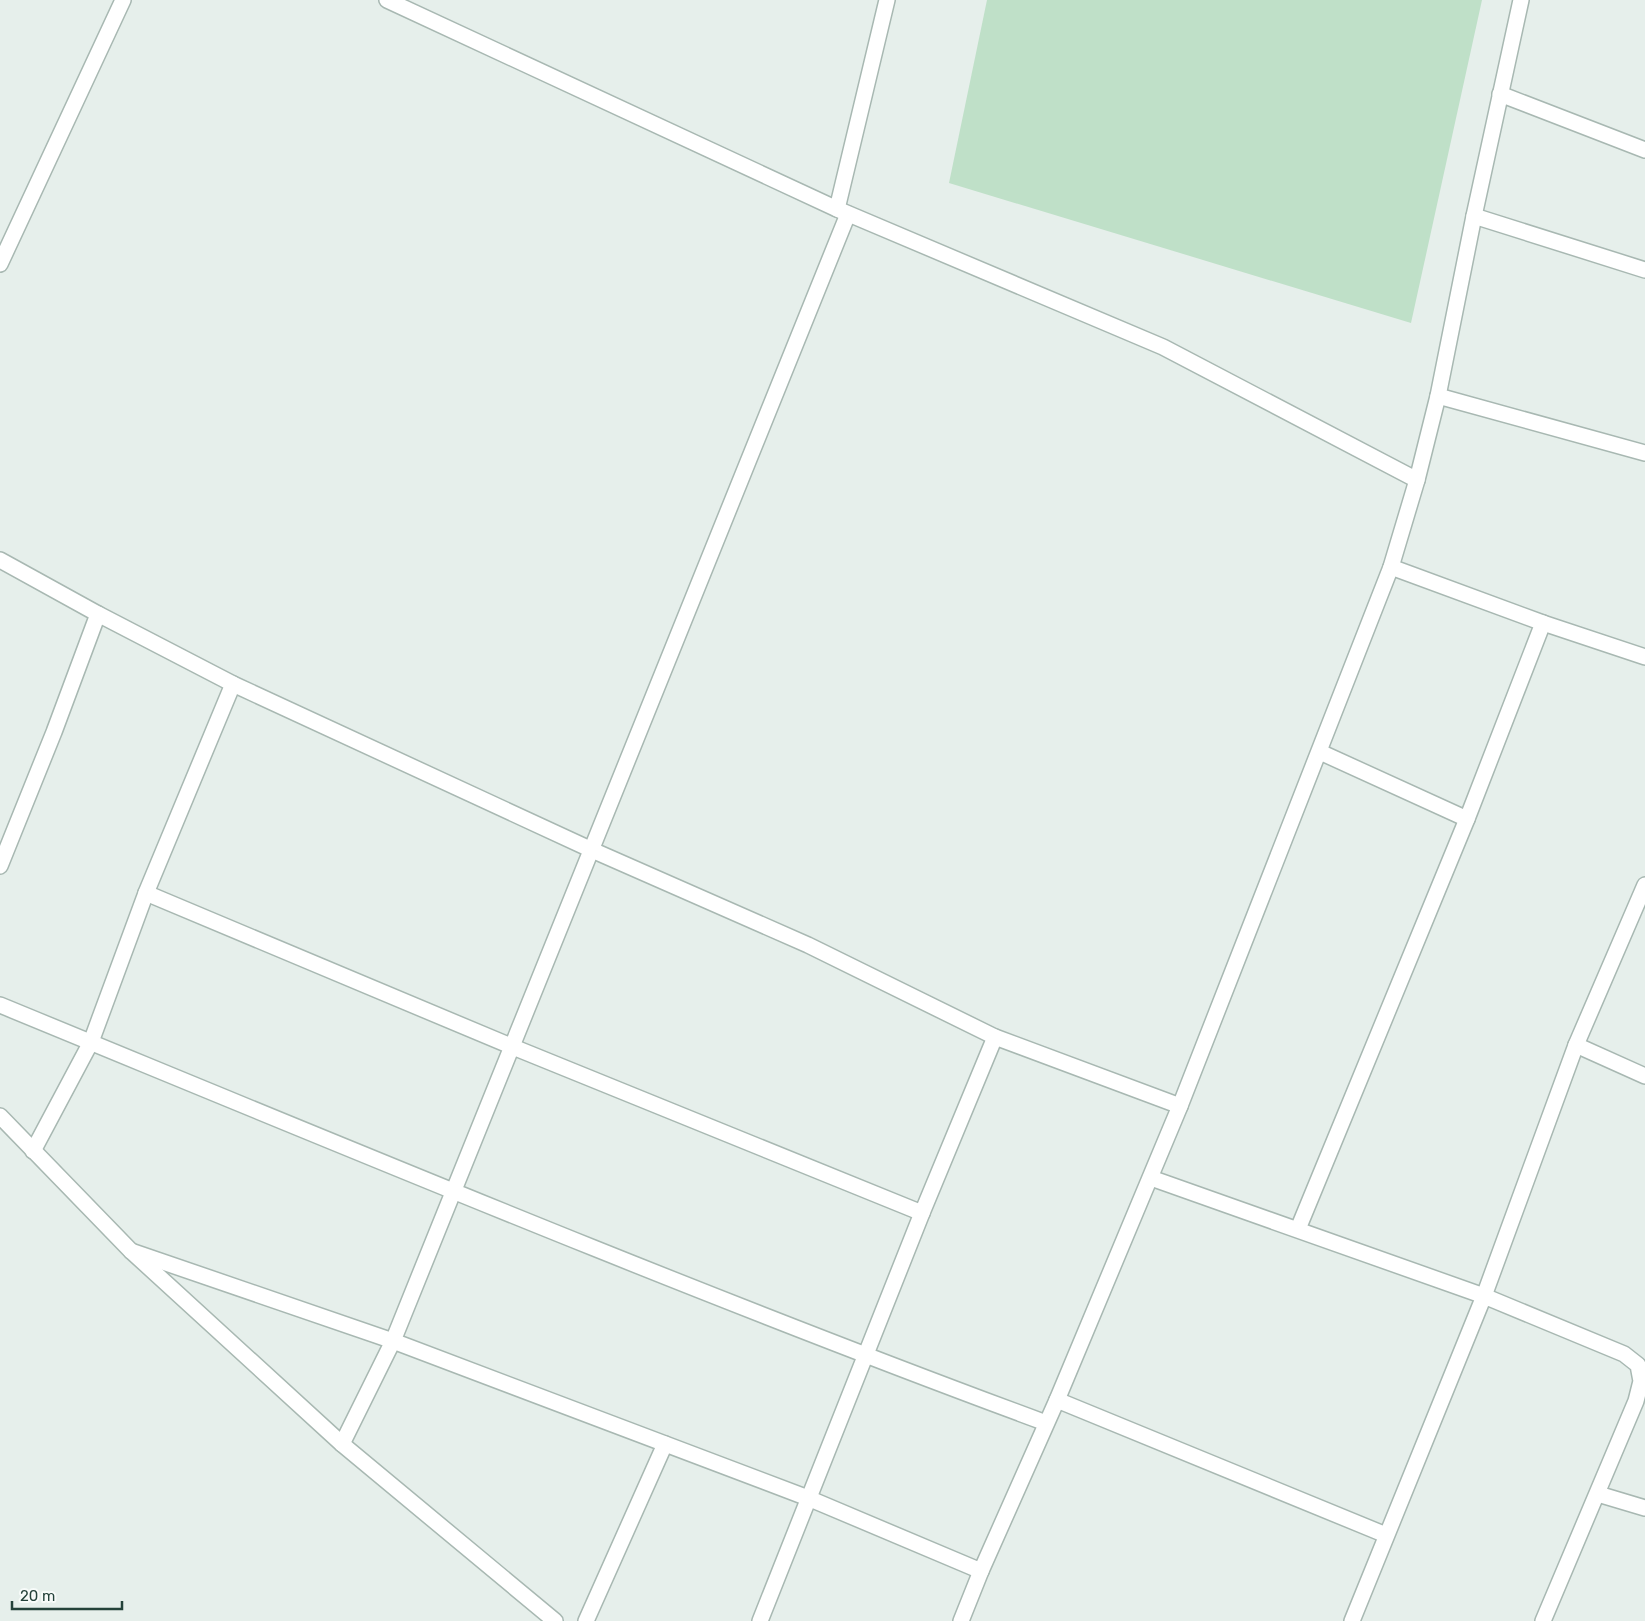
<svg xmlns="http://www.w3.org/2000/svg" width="1645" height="1621" font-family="Rubik,sans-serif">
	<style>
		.green { fill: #bfe0c8 }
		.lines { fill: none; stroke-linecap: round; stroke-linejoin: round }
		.lane-casing { stroke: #a8b8b2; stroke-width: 18 }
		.street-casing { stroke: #a8b8b2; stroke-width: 18 }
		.lane { stroke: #fff; stroke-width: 15 }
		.street { stroke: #fff; stroke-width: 15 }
	</style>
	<rect width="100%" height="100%" fill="#e6efeb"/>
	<polygon class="green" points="987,0 1482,0 1411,323 949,183"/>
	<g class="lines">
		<defs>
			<g id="lane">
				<polyline points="1500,94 1645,150"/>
				<polyline points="1474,216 1645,270"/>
				<polyline points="1438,396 1645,453"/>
				<polyline points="1320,752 1467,819"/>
				<polyline points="0,866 54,732 98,614"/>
				<polyline points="146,893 513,1047 922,1213"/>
				<path d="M0 1005C348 1148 694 1293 1046 1423"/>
				<polyline points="1576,1045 1645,1076"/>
				<polyline points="33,1151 91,1042 146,893 233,684"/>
				<polyline points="1151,1178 1484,1296 1624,1354 1638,1365 1641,1381 1636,1401 1543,1621"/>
				<polyline points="1298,1229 1467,819 1543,623"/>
				<polyline points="131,1251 393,1341 808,1498 981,1571"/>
				<polyline points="1057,1400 1386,1535"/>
				<polyline points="342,1444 393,1341 848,214"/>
				<polyline points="1598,1494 1645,1508"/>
				<polyline points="586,1621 665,1444"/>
				<polyline points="760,1621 922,1213 995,1037"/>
				<polyline points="1352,1621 1484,1296 1576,1045 1645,885"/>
			</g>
			<g id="street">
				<polyline points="387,0 837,209 1163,347 1417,480"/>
				<polyline points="837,209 887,0"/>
				<polyline points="0,264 123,0"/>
				<polyline points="0,560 98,614 233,684 592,850 808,945 995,1037 1180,1106"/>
				<polyline points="1391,567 1543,623 1645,657"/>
				<polyline points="0,1116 131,1251 342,1444 555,1621"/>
				<polyline points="961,1621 981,1571 1057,1400 1180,1106 1391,567 1417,480 1438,396 1474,216 1521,0"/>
			</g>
		</defs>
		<use href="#lane" class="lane-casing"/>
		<use href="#street" class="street-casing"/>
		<use href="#lane" class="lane"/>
		<use href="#street" class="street"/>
	</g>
	<path d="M12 1601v8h110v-8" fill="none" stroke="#24423a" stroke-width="2.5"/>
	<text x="20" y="1601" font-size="15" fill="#24423a" stroke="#f7fbf9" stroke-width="4" paint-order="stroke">20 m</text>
</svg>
